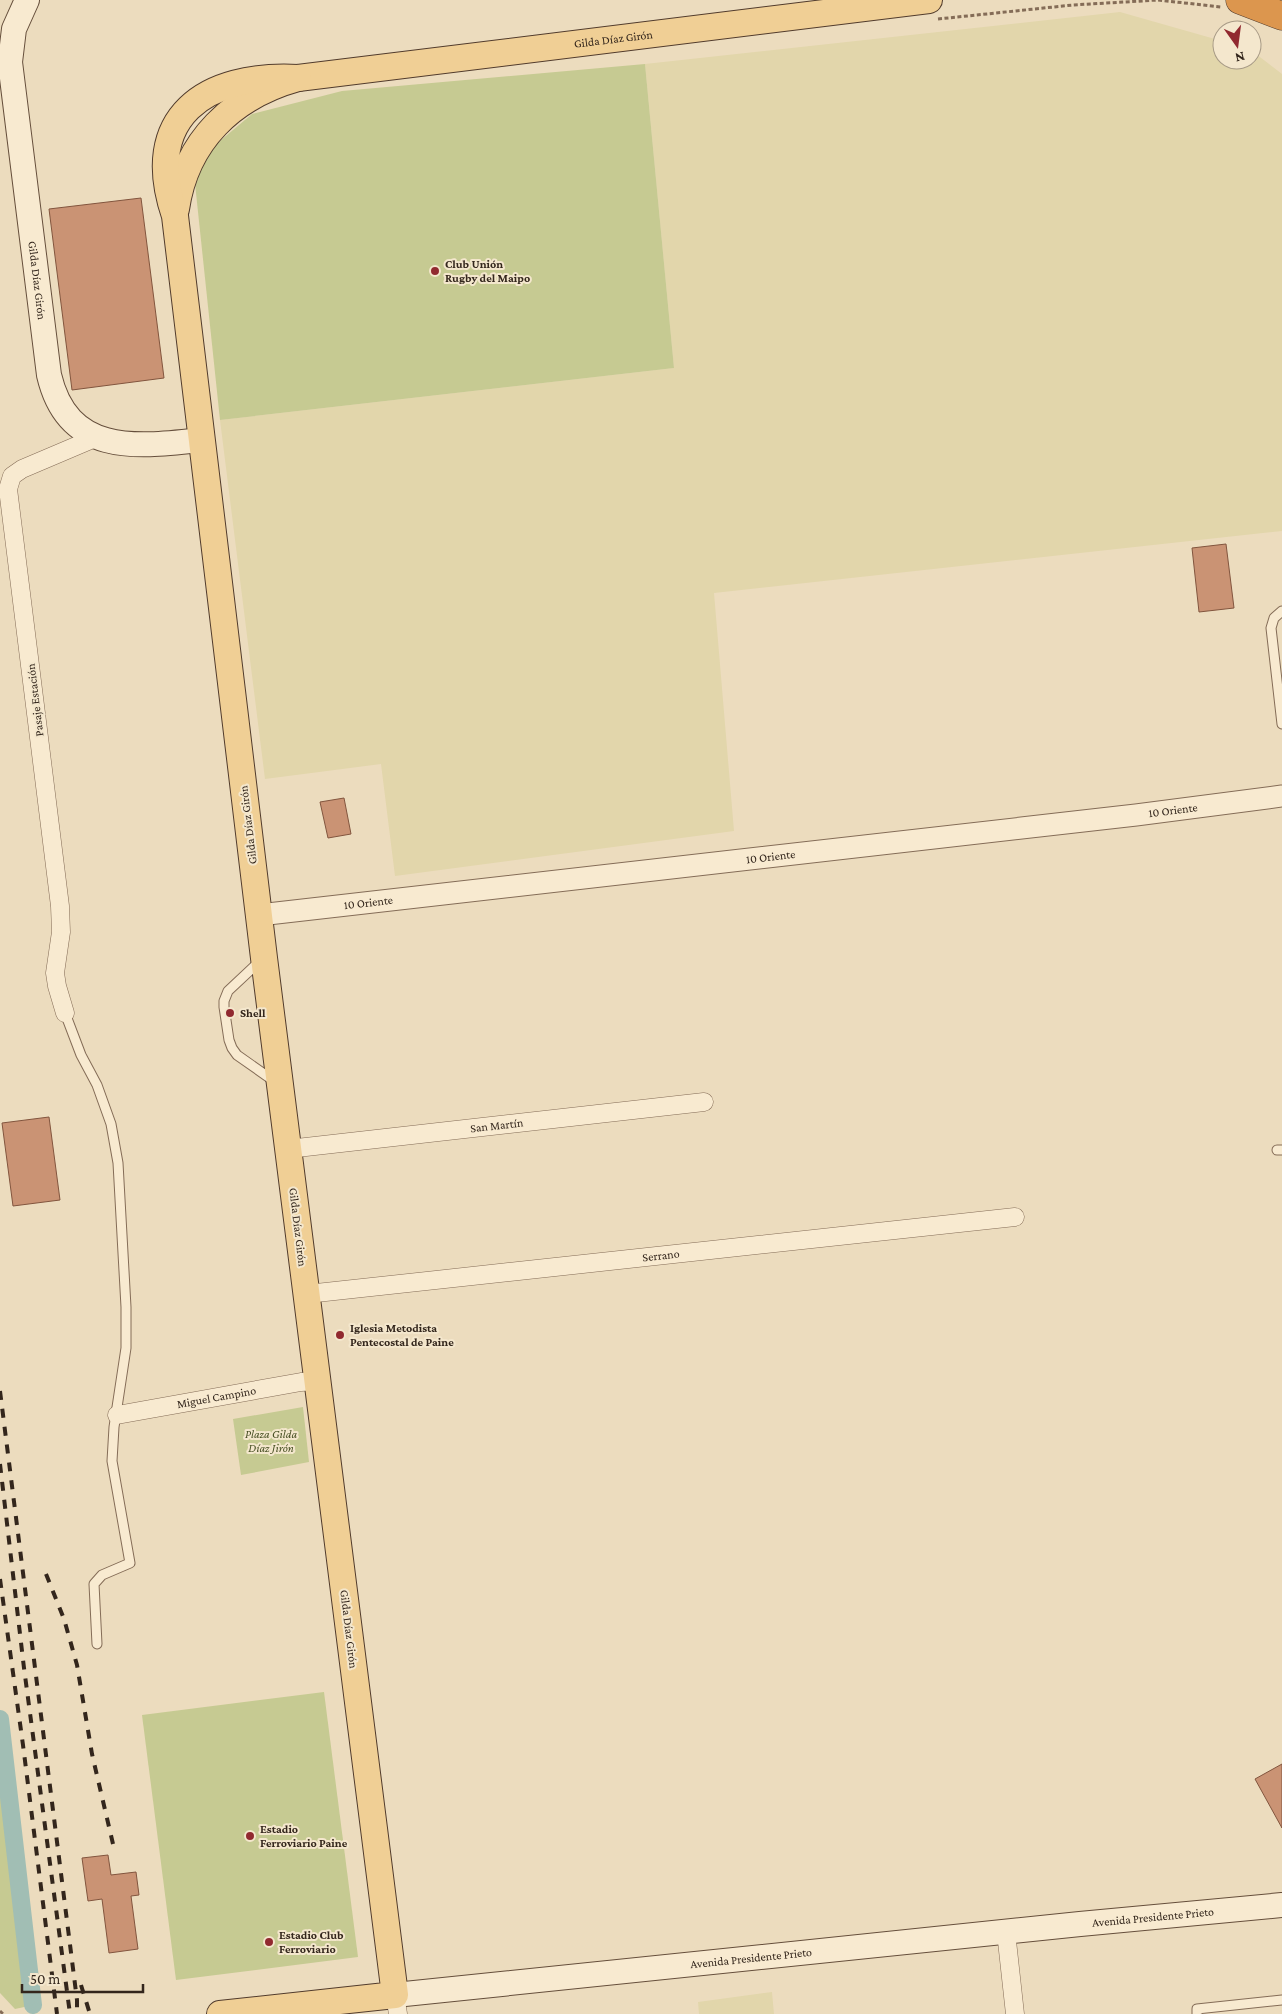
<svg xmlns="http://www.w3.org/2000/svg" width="1282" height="2014" font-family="'Crimson Pro',serif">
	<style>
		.farmland { fill: #e2d6ab }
		.green { fill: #c6ca92 }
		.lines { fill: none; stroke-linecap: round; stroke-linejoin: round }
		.canal { stroke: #a1beb4; stroke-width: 18 }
		.building { fill: #ca9374; stroke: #82553e }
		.service-casing { stroke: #846c57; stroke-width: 11 }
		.minor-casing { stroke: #846c57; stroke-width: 19 }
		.tertiary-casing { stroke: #846c57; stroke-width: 23 }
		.secondary-casing { stroke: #654e3b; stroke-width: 26 }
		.primary-casing { stroke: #513b2c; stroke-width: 28 }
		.motorway-casing { stroke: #513b2c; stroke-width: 29 }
		.path { stroke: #846c57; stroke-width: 3; stroke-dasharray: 4 2.5; stroke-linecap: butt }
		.service { stroke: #f8ead0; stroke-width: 9 }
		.minor { stroke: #f8ead0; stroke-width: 18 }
		.tertiary { stroke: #f8ead0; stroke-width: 21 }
		.secondary { stroke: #f8ead0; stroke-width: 24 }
		.primary { stroke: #f0cf95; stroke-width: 26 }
		.motorway { stroke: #dc964e; stroke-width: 28 }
		.rail { stroke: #33261c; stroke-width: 4; stroke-dasharray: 9 9; stroke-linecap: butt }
		.poi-dot { fill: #91292f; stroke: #f4e7cd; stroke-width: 2 }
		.labels { text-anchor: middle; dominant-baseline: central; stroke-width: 4; stroke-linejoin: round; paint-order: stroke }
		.street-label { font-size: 12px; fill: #33261c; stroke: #f4e7cd }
		.poi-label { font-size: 12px; font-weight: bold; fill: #33261c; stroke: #f4e7cd; text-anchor: start }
		.park-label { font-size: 12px; font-style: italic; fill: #474f23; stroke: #f4e7cd }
	</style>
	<rect width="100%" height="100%" fill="#ecdcbe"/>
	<g class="farmland">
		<polygon points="1120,12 1222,41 1222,60 1252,60 1252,51 1282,74 1282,531 714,593 734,831 395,876 381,764 265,779 220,420 674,368 645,64"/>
		<polygon points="772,1992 774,2014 699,2014 698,2002"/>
	</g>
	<g class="green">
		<polygon points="645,64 674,368 220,420 194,174 214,146 252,114 342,91"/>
		<polygon points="303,1407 309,1462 241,1475 233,1419"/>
		<polygon points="324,1692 358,1957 176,1980 142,1715"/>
		<polygon points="0,1753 29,2006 15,2009 0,1993"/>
	</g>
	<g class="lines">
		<polyline class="canal" points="0,1719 33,2005"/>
	</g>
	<g class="building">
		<polygon points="141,198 164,378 72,390 49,209"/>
		<polygon points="1226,544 1234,608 1199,612 1192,548"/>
		<polygon points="344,798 351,834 328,838 320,802"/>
		<polygon points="49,1117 60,1200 13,1206 2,1123"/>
		<polygon points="1282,1764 1282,1828 1255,1779"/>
		<polygon points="108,1855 111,1875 136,1872 139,1895 131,1896 138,1949 109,1953 102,1899 88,1901 82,1858"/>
	</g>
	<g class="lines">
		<defs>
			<g id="service">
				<polyline points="1282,611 1274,618 1271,628 1282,724"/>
				<polyline points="260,961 228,991 224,1001 224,1007 229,1040 232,1048 237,1055 274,1081"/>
				<polyline points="65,1013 81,1055 97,1085 111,1124 118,1163 126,1307 126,1348 114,1427 112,1461 130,1563 102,1575 94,1584 97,1644"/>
				<polyline points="1277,1150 1282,1150"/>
				<polyline points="1197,2014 1197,2009 1282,2000"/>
			</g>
			<g id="minor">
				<polyline points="65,1013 57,986 55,973 61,932 60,906 8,489 12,476 22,469 95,438"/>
				<path id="s1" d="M288 1149 704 1102"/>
				<path id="s2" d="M307 1294 1015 1217"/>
				<path id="s3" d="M117 1415 301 1382 317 1381"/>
				<polyline points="1006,1932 1015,2014"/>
				<polyline points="395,1995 398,2014"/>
			</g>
			<g id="tertiary">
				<path id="s4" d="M259 915 1136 815 1282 796"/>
			</g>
			<g id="secondary">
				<path id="s5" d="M27 0 14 29 10 62 49 375C68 456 136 447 202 440"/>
				<path id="s6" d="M395 1995 1080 1924 1282 1905"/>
			</g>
			<g id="primary">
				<path id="s7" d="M176 209C186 140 233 96 298 78L929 0"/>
				<path d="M220 2014 395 1995 264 958 175 216C141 117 205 73 298 78"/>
			</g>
			<polyline id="motorway" points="1240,0 1282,16"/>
		</defs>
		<use href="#service" class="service-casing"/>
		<use href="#minor" class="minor-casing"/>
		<use href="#tertiary" class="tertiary-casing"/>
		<use href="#secondary" class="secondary-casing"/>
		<use href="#primary" class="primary-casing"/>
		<use href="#motorway" class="motorway-casing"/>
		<g class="path">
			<polyline points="938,19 1073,5 1158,0 1221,7"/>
			<polyline points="0,2011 3,2014"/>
		</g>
		<use href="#service" class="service"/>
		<use href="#minor" class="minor"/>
		<use href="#tertiary" class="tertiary"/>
		<use href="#secondary" class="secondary"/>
		<use href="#primary" class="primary"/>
		<use href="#motorway" class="motorway"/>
		<g class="rail">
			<polyline points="0,1391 77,2000 77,2014"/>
			<polyline points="0,1464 24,1668 70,2014"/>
			<polyline points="46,1574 64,1619 77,1665 92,1754 113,1844"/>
			<polyline points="0,1579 23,1745 57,2014"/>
			<polyline points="81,1985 90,2014"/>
		</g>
	</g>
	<g class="poi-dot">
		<circle cx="435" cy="271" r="5"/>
		<circle cx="230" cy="1013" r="5"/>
		<circle cx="340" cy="1335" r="5"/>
		<circle cx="250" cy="1836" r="5"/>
		<circle cx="269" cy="1942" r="5"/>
	</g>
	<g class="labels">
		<g class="street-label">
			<text stroke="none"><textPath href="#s7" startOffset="508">Gilda Díaz Girón</textPath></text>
			<text stroke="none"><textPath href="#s5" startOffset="285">Gilda Díaz Girón</textPath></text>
			<text transform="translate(35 700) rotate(-97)">Pasaje Estación</text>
			<text stroke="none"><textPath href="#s4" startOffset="920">10 Oriente</textPath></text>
			<text transform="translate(248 825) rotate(-97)">Gilda Díaz Girón</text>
			<text stroke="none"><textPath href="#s4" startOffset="515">10 Oriente</textPath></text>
			<text stroke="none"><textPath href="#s4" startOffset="110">10 Oriente</textPath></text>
			<text stroke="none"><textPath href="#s1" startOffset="210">San Martín</textPath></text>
			<text transform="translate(298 1227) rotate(83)">Gilda Díaz Girón</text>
			<text stroke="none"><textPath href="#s2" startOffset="356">Serrano</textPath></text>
			<text stroke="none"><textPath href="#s3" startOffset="101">Miguel Campino</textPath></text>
			<text transform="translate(349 1629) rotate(83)">Gilda Díaz Girón</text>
			<text stroke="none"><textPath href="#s6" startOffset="762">Avenida Presidente Prieto</textPath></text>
			<text stroke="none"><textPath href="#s6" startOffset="358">Avenida Presidente Prieto</textPath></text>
		</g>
		<g class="poi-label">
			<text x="445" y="264">Club Unión<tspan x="445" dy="14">Rugby del Maipo</tspan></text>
			<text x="240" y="1013">Shell</text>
			<text x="350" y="1328">Iglesia Metodista<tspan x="350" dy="14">Pentecostal de Paine</tspan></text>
			<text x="260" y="1829">Estadio<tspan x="260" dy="14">Ferroviario Paine</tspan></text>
			<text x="279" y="1935">Estadio Club<tspan x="279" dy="14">Ferroviario</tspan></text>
		</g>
		<g class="park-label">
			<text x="271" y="1434">Plaza Gilda<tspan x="271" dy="14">Díaz Jirón</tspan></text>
		</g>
	</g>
	<g transform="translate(1237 45) rotate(166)"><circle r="24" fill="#f4e7cd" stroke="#a79a86"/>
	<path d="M0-4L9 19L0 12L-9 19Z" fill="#91292f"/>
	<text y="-8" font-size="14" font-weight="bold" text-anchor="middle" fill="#33261c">N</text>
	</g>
	<path d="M22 1984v8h121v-8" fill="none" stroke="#33261c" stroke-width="2.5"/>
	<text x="30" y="1984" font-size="15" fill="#33261c" stroke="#f4e7cd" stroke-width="4" paint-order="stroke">50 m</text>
</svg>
